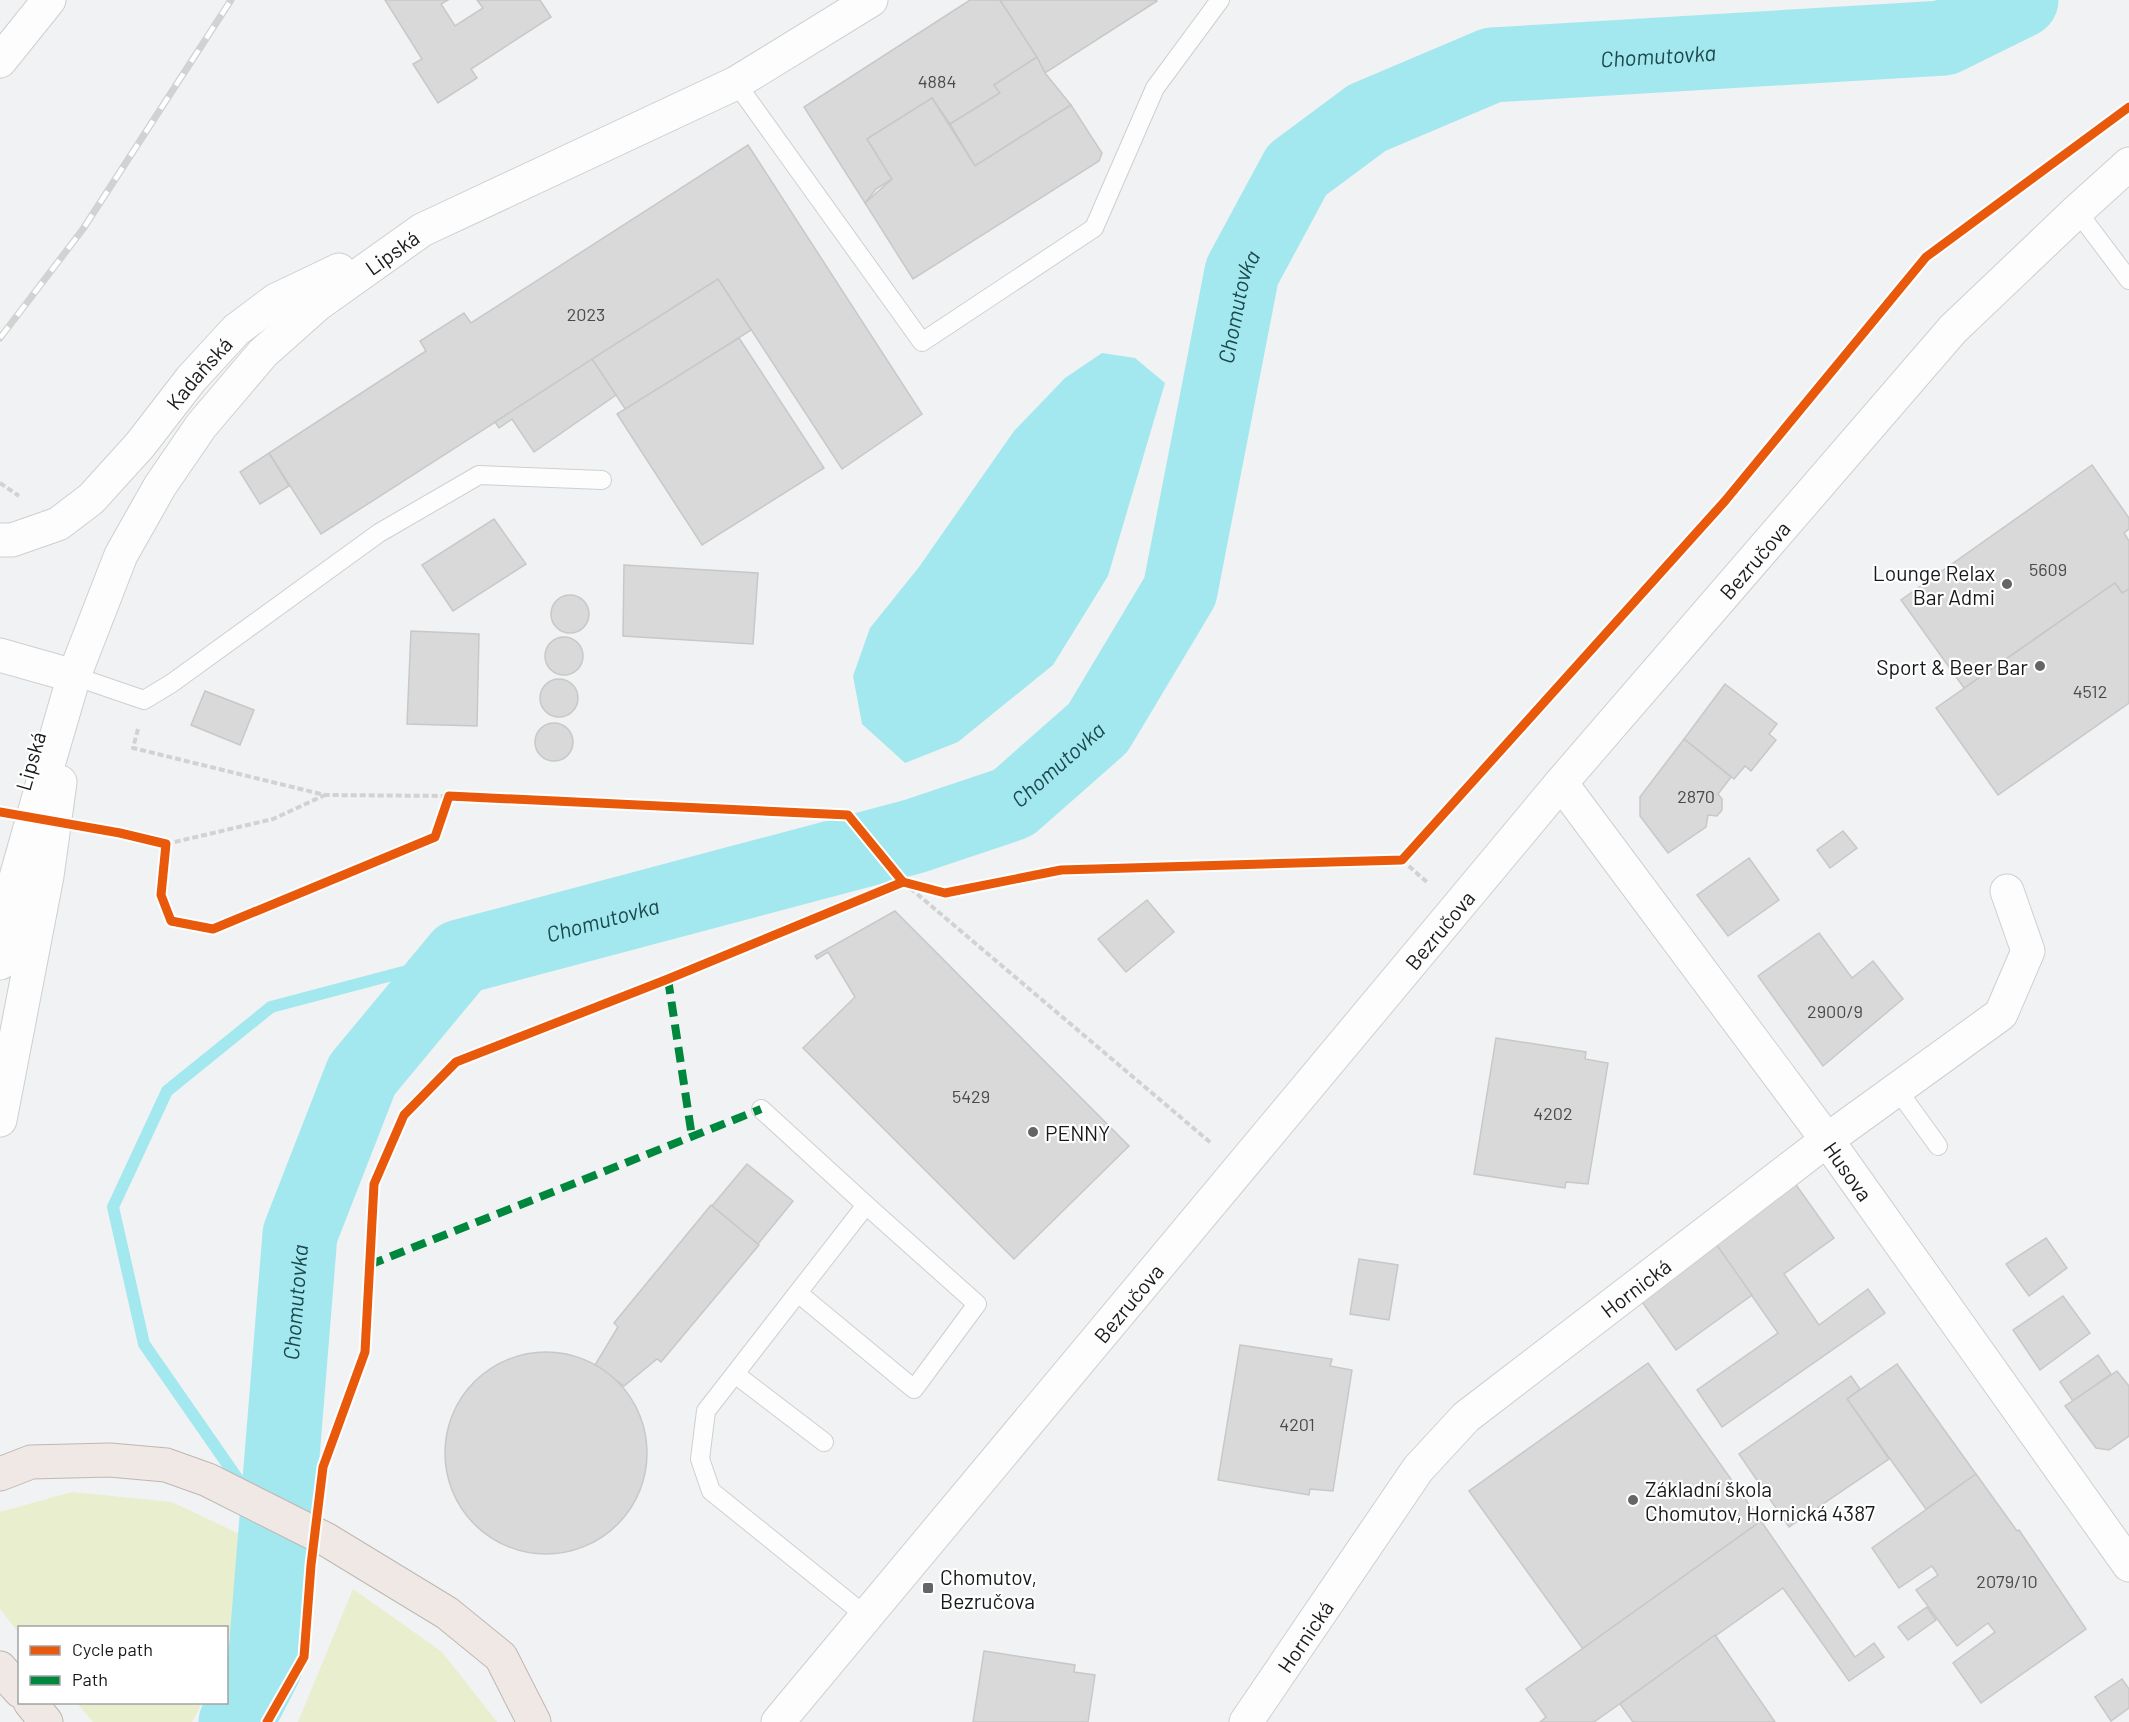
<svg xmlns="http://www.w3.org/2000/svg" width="2129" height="1722" font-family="Barlow,sans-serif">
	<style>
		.green { fill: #e8eece }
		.water { fill: #a3e8ef }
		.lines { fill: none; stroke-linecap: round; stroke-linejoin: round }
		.stream { stroke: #a3e8ef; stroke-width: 12 }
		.river { stroke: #a3e8ef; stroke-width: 75 }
		.building { fill: #d9d9d9; stroke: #c8c8c8; stroke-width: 1.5 }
		.lane-casing { stroke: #cecfd0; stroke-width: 20 }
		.street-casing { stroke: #cecfd0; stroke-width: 35 }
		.secondary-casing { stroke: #cecfd0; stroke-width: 35 }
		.highway-casing { stroke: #bfb7b3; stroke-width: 35 }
		.path { stroke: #d2d2d3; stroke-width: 4; stroke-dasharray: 6 3; stroke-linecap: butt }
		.lane { stroke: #fdfdfd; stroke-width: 18 }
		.street { stroke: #fdfdfd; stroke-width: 33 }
		.secondary { stroke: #fdfdfd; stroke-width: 33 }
		.highway { stroke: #f0e8e4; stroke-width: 33 }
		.rail-casing { stroke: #d2d2d2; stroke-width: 7 }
		.rail { stroke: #fff; stroke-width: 4.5; stroke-dasharray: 14; stroke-linecap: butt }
		.path-bridge { stroke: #d2d2d3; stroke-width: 4; stroke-dasharray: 6 3; stroke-linecap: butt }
		.quiet { stroke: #00873e; stroke-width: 8; stroke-dasharray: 15 8; stroke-linecap: butt }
		.cycleway-casing { stroke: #fff; stroke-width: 13 }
		.cycleway { stroke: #e8590c; stroke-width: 9 }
		.poi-dot { fill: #646566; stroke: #fff; stroke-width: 2 }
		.labels { text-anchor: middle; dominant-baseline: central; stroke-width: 4.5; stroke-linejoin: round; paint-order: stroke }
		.number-label { font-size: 18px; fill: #494a4b }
		.street-label { font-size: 21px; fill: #18191a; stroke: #fff }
		.poi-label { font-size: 21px; fill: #18191a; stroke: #fff; text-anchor: start }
		.water-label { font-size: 22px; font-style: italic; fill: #1a484b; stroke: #fff }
	</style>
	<rect width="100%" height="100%" fill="#f1f2f3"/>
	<g class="green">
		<polygon points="72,1492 172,1502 250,1539 227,1646 226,1628 20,1628 19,1633 0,1609 0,1512"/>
		<polygon points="353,1589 442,1652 497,1722 298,1722"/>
		<polygon points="77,1703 202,1703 192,1722 93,1722"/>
	</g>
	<polygon class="water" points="1102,353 1135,358 1165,383 1108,576 1053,665 958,742 905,763 862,724 853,676 870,628 919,567 1014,431 1065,378"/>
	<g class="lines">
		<polyline class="stream" points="244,1488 144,1344 113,1207 167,1091 271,1007 460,957"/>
		<path class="river" id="s1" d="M236 1722 265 1666 300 1234 362 1075 460 957 915 836 1013 803 1098 728 1180 591 1242 272 1297 170 1367 118 1492 65 1944 38 2021 0"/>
	</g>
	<g class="building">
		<polygon points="385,0 448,0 441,4 455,26 483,8 477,0 540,0 551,17 471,69 477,78 438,103 413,64 422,59"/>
		<polygon points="970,0 1000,0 1037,57 994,85 1000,93 950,124 932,98 867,139 892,179 876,189 865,203 804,107"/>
		<polygon points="1000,0 1156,0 1157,1 1045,73 1037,57"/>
		<polygon points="1037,57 1045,73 1071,105 975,166 950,124 1000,93 994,85"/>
		<polygon points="932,98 975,166 1071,105 1102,153 1099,161 913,279 865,203 892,179 867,139"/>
		<polygon points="748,145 922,414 842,469 718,279 321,534 269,453 426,351 420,341 464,313 471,323"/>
		<polygon points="718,279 751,330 626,410 592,359"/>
		<polygon points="739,338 824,468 702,545 617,414"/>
		<polygon points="592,359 616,395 534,452 512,419 499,428 495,422"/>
		<polygon points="269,453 289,486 260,504 240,472"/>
		<polygon points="2092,465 2129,518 2129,529 2124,533 2129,541 2129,589 2122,593 2115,583 1964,688 1901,600"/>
		<polygon points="494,519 526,564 453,611 422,565"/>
		<polygon points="624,565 758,573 753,644 623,636"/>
		<polygon points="2115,583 2122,593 2129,589 2129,703 1998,795 1936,708"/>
		<circle cx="570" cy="614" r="19"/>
		<polygon points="411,631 479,634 477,726 407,724"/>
		<circle cx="564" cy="656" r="19"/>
		<circle cx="559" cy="698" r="19"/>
		<polygon points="1725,684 1777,724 1769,734 1776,740 1751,771 1745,766 1734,779 1684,739"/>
		<polygon points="205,691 254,710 240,745 191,725"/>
		<circle cx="554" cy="742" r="19"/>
		<polygon points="1684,739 1731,777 1718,794 1722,799 1722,810 1717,816 1708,815 1706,827 1668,853 1640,816 1640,797"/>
		<polygon points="1843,831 1857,848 1830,868 1817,850"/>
		<polygon points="1749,858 1779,900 1728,936 1697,895"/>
		<polygon points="1147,900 1174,932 1126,972 1098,939"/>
		<polygon points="895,911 1129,1146 1014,1259 803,1048 855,997 828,952 817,959 815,956"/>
		<polygon points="1819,933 1852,978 1873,961 1903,999 1823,1066 1758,976"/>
		<polygon points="1496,1038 1586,1052 1585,1059 1608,1063 1588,1184 1566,1182 1565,1188 1474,1174"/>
		<polygon points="747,1164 793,1201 758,1244 712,1206"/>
		<polygon points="1794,1182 1834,1238 1784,1274 1819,1325 1868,1289 1885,1313 1722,1427 1697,1390 1778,1333 1713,1240"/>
		<polygon points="711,1205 759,1245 661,1362 657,1359 624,1386 595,1365 618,1327 614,1323"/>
		<polygon points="2046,1238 2067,1268 2029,1296 2006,1264"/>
		<polygon points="1716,1244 1752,1295 1676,1350 1640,1299"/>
		<polygon points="1359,1259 1398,1265 1389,1320 1350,1314"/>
		<polygon points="2063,1296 2090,1333 2040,1370 2013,1330"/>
		<polygon points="1240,1345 1332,1359 1330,1366 1352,1370 1333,1491 1310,1489 1309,1495 1218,1480"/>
		<circle cx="546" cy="1453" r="101"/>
		<polygon points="2098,1355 2111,1374 2073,1401 2060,1382"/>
		<polygon points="1648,1363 1761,1521 1583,1649 1469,1491"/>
		<polygon points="1897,1364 1976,1474 1926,1509 1847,1399"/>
		<polygon points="2117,1371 2129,1386 2129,1436 2109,1450 2096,1448 2065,1406"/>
		<polygon points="1851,1376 1860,1389 1847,1399 1889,1459 1789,1527 1739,1454"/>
		<polygon points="1976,1474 2017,1531 2019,1530 2086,1629 1981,1703 1953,1663 1995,1632 1988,1623 1957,1646 1916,1590 1938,1575 1932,1566 1899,1588 1872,1548"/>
		<polygon points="1761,1521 1855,1657 1874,1643 1884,1657 1849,1681 1783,1588 1594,1722 1540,1722 1546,1717 1526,1689"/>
		<polygon points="1927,1607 1936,1620 1908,1640 1898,1627"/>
		<polygon points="1715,1635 1775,1722 1633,1722 1620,1704"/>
		<polygon points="984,1651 1075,1665 1074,1672 1095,1675 1088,1722 973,1722"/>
		<polygon points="2122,1679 2129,1689 2129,1708 2111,1721 2095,1697"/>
	</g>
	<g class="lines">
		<defs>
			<g id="lane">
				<polyline points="736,83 922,342 1094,228 1155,88 1220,0"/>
				<polyline points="2077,211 2129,280"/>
				<polyline points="74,676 144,700 172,683 379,533 479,475 602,480"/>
				<polyline points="1897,1089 1938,1146"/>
				<polyline points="761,1109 866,1205 706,1411 700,1459 711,1491 866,1616"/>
				<polyline points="798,1293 914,1389 977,1304 866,1205"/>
				<polyline points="735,1374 824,1442"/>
			</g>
			<g id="street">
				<polyline points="0,61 49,0"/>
				<path id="s2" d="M1561 783 1827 1140 2129 1565"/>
				<path id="s3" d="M1246 1722 1418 1469 1466 1417 1827 1140 2001 1014 2028 951 2007 891"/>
			</g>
			<g id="secondary">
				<path id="s4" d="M0 540H12L58 524 91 499 140 445 191 379 236 330 276 300 339 270"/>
				<polyline points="0,655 74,676"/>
				<path id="s5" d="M0 963 15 881 41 789 74 676 121 555 160 486 201 426 263 353 318 304 422 230 736 83 871 0"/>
				<polyline points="0,1120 47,876 60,782"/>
				<path id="s6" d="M778 1722 1561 783 1953 329 2077 211 2129 164"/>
			</g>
			<g id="highway">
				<polyline points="0,1474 31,1462 110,1460 166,1465 208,1480 327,1540 447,1613 501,1657 534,1722"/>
				<polyline points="0,1668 20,1691"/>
				<polyline points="30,1702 46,1722"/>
			</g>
		</defs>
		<use href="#lane" class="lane-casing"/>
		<use href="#street" class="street-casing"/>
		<use href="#secondary" class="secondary-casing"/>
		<use href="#highway" class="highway-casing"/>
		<g class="path">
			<polyline points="0,483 19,496"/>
			<polyline points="138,729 133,748 325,795 449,796 848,815 903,882 1211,1143"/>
			<polyline points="120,833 166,844 161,895 171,921 213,929 435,837 449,796"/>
			<polyline points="166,844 273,819 325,795"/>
			<polyline points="1402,860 1428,883"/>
		</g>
		<use href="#lane" class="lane"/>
		<use href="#street" class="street"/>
		<use href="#secondary" class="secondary"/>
		<use href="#highway" class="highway"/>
		<defs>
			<polyline id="rail" points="0,338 83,229 231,0"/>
		</defs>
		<use href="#rail" class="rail-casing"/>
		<use href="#rail" class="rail"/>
		<polyline class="path-bridge" points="0,812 120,833"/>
		<g class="quiet">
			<polyline points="668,979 692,1137"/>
			<polyline points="369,1265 761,1109"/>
		</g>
		<defs>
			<g id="cycleway">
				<polyline points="0,812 120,833 166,844 161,895 171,921 213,929 435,837 449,796 848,815 903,882 945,893 1061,870 1402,860 1725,501 1926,257 2129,107"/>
				<polyline points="267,1722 304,1657 311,1565 323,1467 365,1352 374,1184 404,1115 456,1062 668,979 903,882"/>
			</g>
		</defs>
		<use href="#cycleway" class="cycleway-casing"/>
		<use href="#cycleway" class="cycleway"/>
	</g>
	<g class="poi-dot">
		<circle cx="2007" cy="584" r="6"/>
		<circle cx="2040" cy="666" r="6"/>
		<circle cx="1033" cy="1132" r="6"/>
		<circle cx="1633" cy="1500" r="6"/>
		<rect x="922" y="1582" width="12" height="12" rx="3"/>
	</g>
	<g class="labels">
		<g class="number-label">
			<text x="937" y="81">4884</text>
			<text x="586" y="314">2023</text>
			<text x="2048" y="569">5609</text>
			<text x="2090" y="691">4512</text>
			<text x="1696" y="796">2870</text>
			<text x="1835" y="1011">2900/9</text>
			<text x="971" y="1096">5429</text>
			<text x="1553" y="1113">4202</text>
			<text x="1297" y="1424">4201</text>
			<text x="2007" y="1581">2079/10</text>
		</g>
		<g class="street-label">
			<text stroke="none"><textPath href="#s5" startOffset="838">Lipská</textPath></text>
			<text stroke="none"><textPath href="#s4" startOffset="268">Kadaňská</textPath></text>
			<text stroke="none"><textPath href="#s6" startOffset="1518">Bezručova</textPath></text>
			<text transform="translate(30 761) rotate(-74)">Lipská</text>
			<text stroke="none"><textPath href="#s6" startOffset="1032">Bezručova</textPath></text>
			<text stroke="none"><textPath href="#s2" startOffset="483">Husova</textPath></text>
			<text stroke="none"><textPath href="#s3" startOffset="590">Hornická</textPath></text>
			<text stroke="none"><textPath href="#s6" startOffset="546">Bezručova</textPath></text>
			<text stroke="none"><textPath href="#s3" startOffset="104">Hornická</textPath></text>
		</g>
		<g class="poi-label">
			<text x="1995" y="572" text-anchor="end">Lounge Relax<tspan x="1995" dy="24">Bar Admi</tspan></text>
			<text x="2028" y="666" text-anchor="end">Sport &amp; Beer Bar</text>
			<text x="1045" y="1132">PENNY</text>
			<text x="1645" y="1488">Základní škola<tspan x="1645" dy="24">Chomutov, Hornická 4387</tspan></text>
			<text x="940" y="1576">Chomutov,<tspan x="940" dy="24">Bezručova</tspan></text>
		</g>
		<g class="water-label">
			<text stroke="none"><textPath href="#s1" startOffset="2498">Chomutovka</textPath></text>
			<text stroke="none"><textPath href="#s1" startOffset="1958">Chomutovka</textPath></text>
			<text stroke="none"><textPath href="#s1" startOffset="1454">Chomutovka</textPath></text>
			<text stroke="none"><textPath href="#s1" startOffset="968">Chomutovka</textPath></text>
			<text stroke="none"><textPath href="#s1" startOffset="428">Chomutovka</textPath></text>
		</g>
	</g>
	<rect x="18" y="1626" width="210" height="78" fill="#ffffff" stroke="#a3a3a3" stroke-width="1.5"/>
	<rect x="30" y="1646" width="30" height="9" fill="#e8590c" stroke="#a3a3a3" stroke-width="1.5"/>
	<text x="72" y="1656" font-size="18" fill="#18191a">Cycle path</text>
	<rect x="30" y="1676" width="30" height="9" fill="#00873e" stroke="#a3a3a3" stroke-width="1.5"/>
	<text x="72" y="1686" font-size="18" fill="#18191a">Path</text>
</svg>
